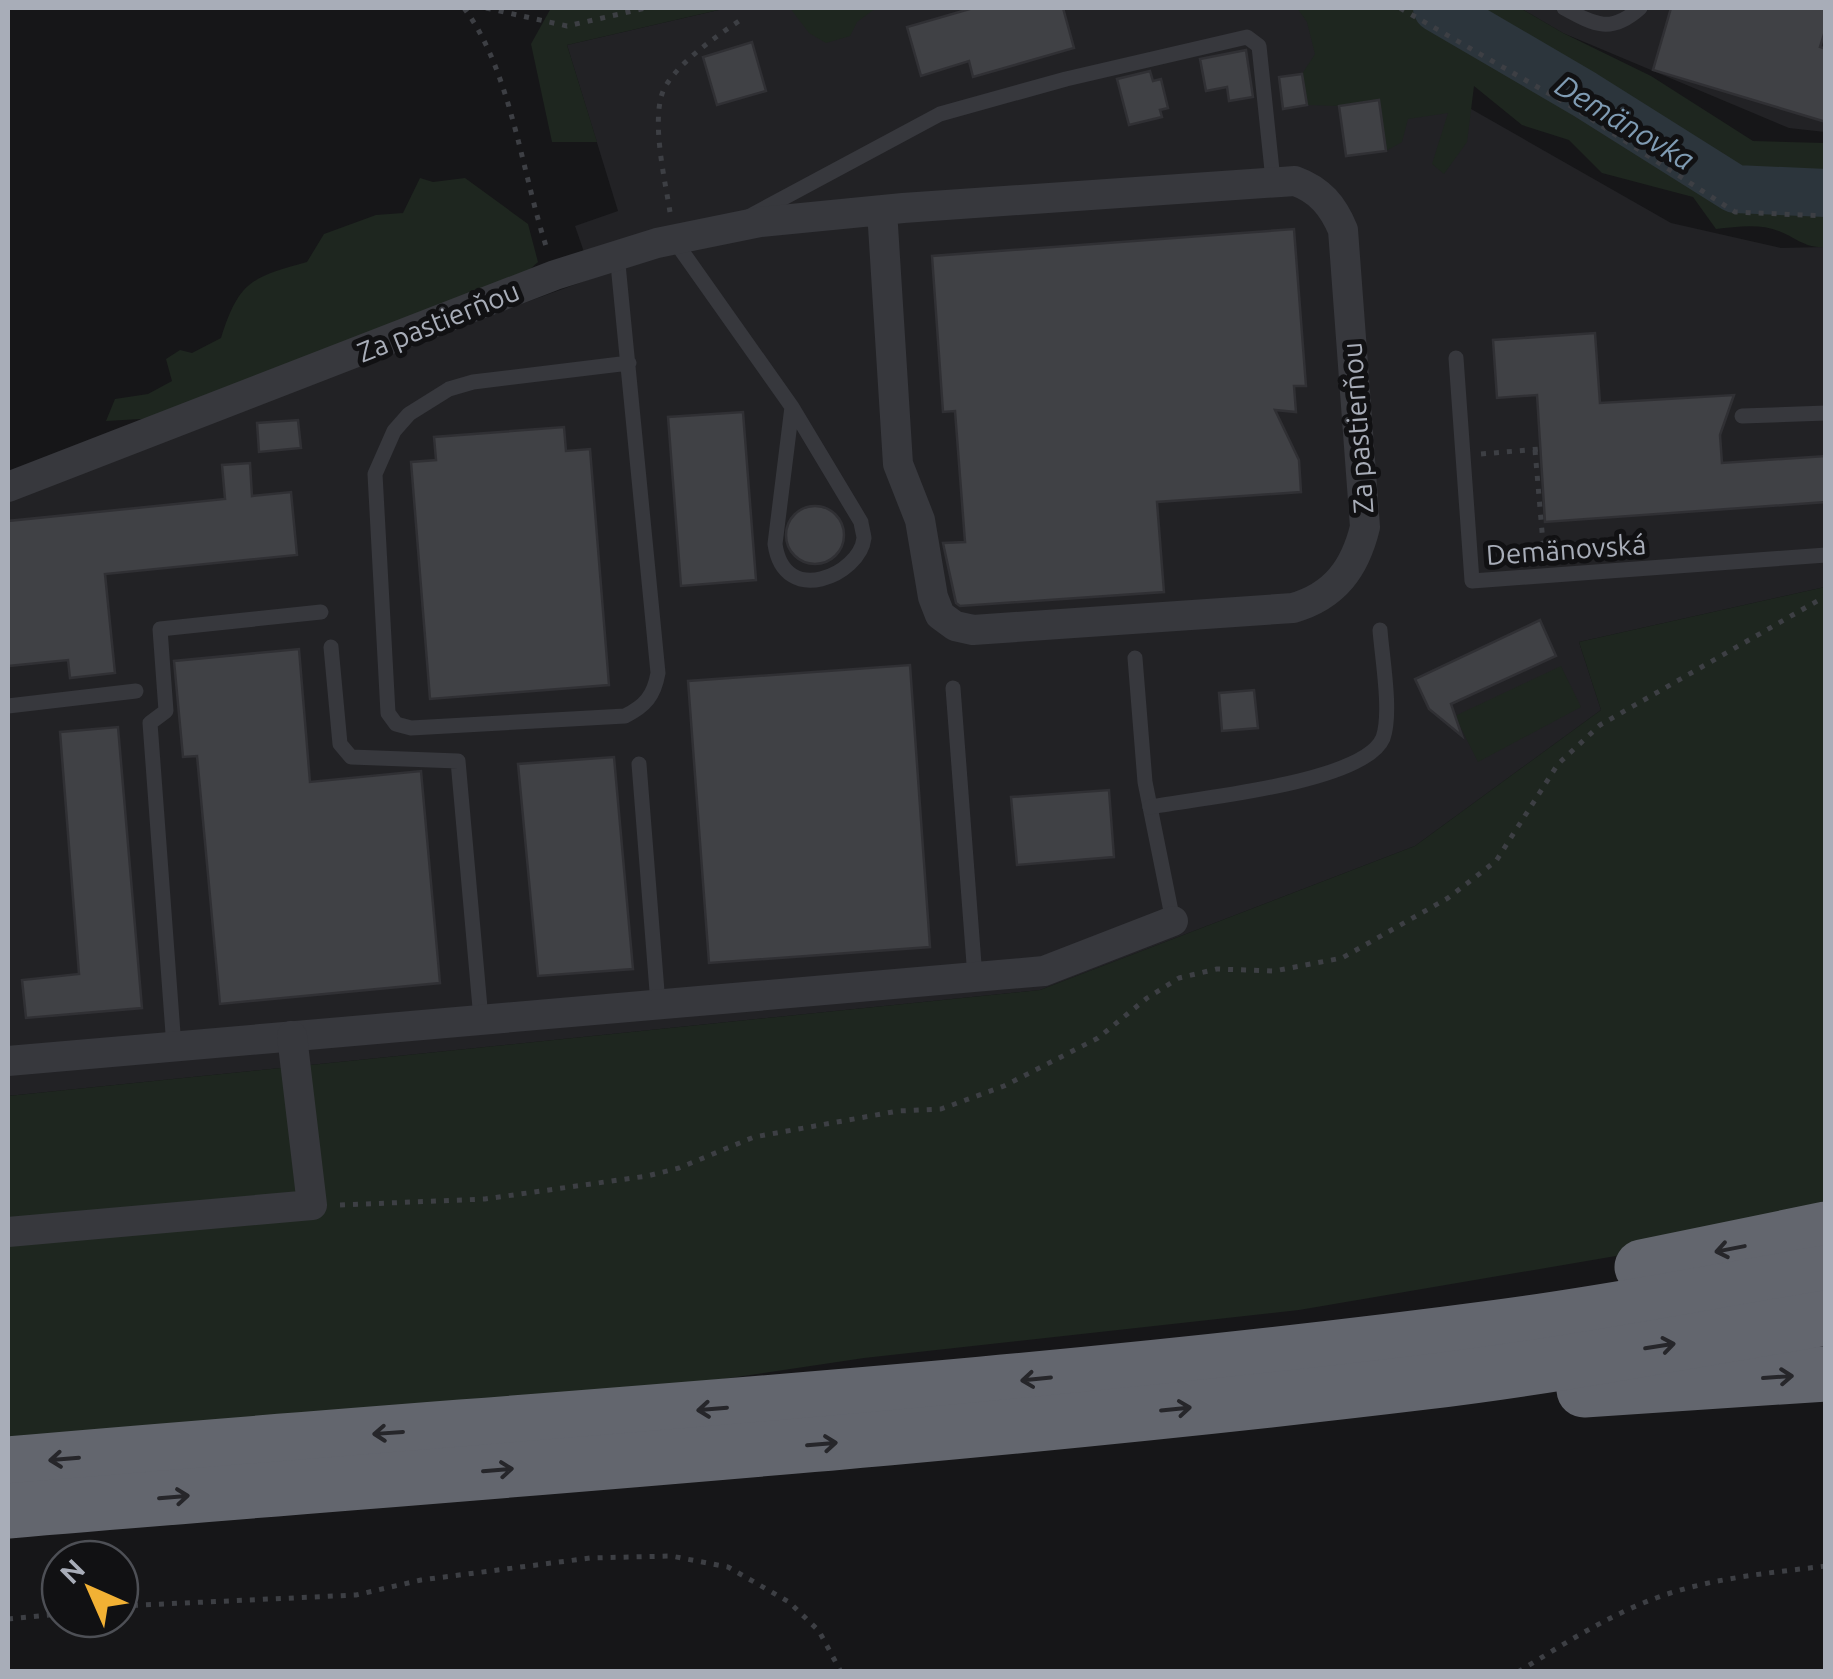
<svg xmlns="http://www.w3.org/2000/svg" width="1833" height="1679" font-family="Ubuntu,sans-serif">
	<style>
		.built { fill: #222225 }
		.green { fill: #1e261f }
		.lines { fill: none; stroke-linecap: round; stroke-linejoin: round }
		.river { stroke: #2c353c; stroke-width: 48 }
		.building { fill: #404145; stroke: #303034; stroke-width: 2.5 }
		.path { stroke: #3d3f44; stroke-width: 5; stroke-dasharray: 5 8; stroke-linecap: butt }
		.service { stroke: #37383d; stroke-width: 15 }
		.minor { stroke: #37383d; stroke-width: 30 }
		.motorway { stroke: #63666e; stroke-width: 55 }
		.oneway { stroke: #26262a }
		.labels { text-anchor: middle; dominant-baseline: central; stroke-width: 10; stroke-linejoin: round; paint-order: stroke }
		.street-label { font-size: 28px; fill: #a8adb8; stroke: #111113 }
		.water-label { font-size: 30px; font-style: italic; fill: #7f9bb3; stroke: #111113 }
	</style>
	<rect width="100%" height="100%" fill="#161618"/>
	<g class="built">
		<polygon points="727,8 1315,8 1385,60 1671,223 1781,248 1825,247 1825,587 1579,642 1601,710 1415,846 1040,990 8,1096 8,500 455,328 593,278 575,226 618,211 567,45"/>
		<polygon points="1520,8 1825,8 1825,132 1789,128 1563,33"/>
	</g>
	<g class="green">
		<polygon points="551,8 727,8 567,45 597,142 552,142 531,44"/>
		<polygon points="790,8 876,8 857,22 850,36 826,43 809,33"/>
		<path d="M1297 8H1520L1563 33 1651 76 1753 141 1825 143V247C1805 248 1798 239 1781 232 1760 223 1737 227 1716 229L1693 197 1602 173 1569 140 1522 125 1474 86 1467 142 1444 174 1432 164 1448 113 1408 119 1402 142 1386 151 1379 101 1339 106 1307 105 1302 74 1315 54 1307 22Z"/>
		<path d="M420 178 433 182 465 178 528 224 538 262 527 272 158 418 106 421 115 399 148 394 172 381 166 359 180 350 192 353 221 338C239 281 252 277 307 262L324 234 376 215 403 213Z"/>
		<polygon points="1825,587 1825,1215 1645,1251 1299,1310 864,1358 723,1379 8,1447 8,1096 1040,990 1415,846 1601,710 1579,642"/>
		<polygon points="1561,666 1581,707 1478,762 1455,716"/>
	</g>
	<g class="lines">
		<polyline class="river" points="1437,8 1584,94 1735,189 1826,193"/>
	</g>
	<g class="building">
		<polygon points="973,8 1063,8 1074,48 973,77 969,61 921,76 907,27"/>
		<polygon points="1671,8 1826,8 1826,28 1820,47 1826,49 1826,122 1653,70"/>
		<polygon points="752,42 766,91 717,105 703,57"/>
		<polygon points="1246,50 1253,97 1229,101 1227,87 1206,91 1200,59"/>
		<polygon points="1150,71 1153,81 1161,79 1168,108 1160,110 1162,117 1129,125 1117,79"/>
		<polygon points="1302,74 1307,105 1283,109 1279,77"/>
		<polygon points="1379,100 1386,151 1346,156 1339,106"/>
		<polygon points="1294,229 1306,386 1294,386 1296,412 1275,410 1299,460 1301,492 1157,502 1164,592 960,606 956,603 943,543 965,542 955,411 943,412 932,256"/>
		<polygon points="1595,333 1600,403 1734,395 1720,435 1722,463 1826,456 1826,502 1545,522 1537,395 1497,398 1493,340"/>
		<polygon points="743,412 756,580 681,586 668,417"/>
		<polygon points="298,420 301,448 259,452 257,423"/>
		<polygon points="564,427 566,451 590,449 609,685 430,699 411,462 436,460 434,437"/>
		<polygon points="250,463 252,496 291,492 297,555 105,574 115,673 70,678 68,660 8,666 8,521 225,499 222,465"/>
		<circle cx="815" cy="535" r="29"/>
		<polygon points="1540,620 1556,656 1451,704 1462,736 1429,709 1415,679"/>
		<polygon points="299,649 310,782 421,771 440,983 220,1004 197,756 183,757 174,661"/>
		<polygon points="910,665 930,947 709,963 688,681"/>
		<polygon points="1254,690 1258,728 1222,731 1219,693"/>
		<polygon points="118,727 142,1008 26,1018 22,980 79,974 60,732"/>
		<polygon points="614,757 633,969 538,976 518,764"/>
		<polygon points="1109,790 1114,857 1017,865 1011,797"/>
	</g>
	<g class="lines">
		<g class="path">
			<path d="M464 8C511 70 522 174 547 249"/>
			<polyline points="486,8 567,26 646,8"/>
			<polyline points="1400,8 1574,108 1735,212 1826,216"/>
			<path d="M670 212C665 180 652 125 662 94 671 67 718 35 742 19"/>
			<polyline points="1535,450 1543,543"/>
			<polyline points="1481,454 1540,449"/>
			<polyline points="340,1205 485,1199 647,1176 679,1168 754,1137 898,1111 941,1109 1004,1086 1098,1038 1147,998 1179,978 1217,969 1274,971 1342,958 1448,898 1496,861 1558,764 1600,725 1826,596"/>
			<polyline points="120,1606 356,1595 421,1580 590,1558 671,1556 728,1567 789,1602 819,1631 841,1672"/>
			<polyline points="8,1619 60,1614"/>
			<path d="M1518 1672C1562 1645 1607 1616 1656 1598 1710 1578 1769 1573 1826 1566"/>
		</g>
		<g class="service">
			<path d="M1564 8C1595 25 1611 34 1640 8"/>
			<polyline points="750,216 940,114 1066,79 1247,37 1259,46 1273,180"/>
			<path d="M674 240 792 407 861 522C861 524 864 536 864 538 860 575 784 608 775 544L792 407"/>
			<path d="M617 254C632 394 645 534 658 673 654 696 645 706 625 716L411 728 396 724 388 713 375 474 394 431 409 414 449 389 473 382 629 363"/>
			<polyline points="1456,358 1472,581 1826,555"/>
			<polyline points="1742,416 1826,413"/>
			<polyline points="331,647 340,744 351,757 458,761 481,1019"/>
			<polyline points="1135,658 1145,782 1173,921"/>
			<polyline points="953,688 975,977"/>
			<polyline points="8,706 136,691"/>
			<polyline points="639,764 658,1004"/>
			<path d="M1150 807C1197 798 1364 783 1383 738 1392 713 1382 657 1380 630"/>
			<polyline points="174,1047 150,723 166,711 160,629 321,612"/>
		</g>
		<g class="minor">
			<path d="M8 487 555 275 657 243 760 222 903 208 1295 181C1320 190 1333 206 1343 230L1365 527C1355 568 1335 596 1293 608L973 630 955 626 940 615 933 597 920 520 898 464 882 210"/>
			<polyline points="8,1061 1044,971 1173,921"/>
			<polyline points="8,1232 312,1205 292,1036"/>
		</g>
		<g class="motorway">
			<polyline points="1642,1267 1826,1229"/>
			<polyline points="1584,1390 1826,1374"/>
			<path d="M8 1464C505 1420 1004 1393 1499 1327 1608 1313 1717 1291 1826 1273"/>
			<path d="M8 1511C481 1471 955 1439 1426 1382 1560 1366 1693 1340 1826 1318"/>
		</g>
	</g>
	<defs><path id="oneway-shaft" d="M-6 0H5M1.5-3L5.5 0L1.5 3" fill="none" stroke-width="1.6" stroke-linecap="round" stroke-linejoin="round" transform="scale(2.5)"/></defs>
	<g class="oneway">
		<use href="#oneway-shaft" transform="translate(1730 1249) rotate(169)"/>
		<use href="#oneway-shaft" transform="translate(1660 1346) rotate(-9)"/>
		<use href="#oneway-shaft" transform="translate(1778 1377) rotate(-4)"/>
		<use href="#oneway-shaft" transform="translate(1036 1379) rotate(174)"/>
		<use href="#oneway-shaft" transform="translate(712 1409) rotate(175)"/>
		<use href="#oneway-shaft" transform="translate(1176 1409) rotate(-6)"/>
		<use href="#oneway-shaft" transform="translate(388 1433) rotate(176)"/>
		<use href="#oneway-shaft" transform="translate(822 1444) rotate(-5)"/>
		<use href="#oneway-shaft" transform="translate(64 1459) rotate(175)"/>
		<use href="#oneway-shaft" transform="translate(498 1470) rotate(-5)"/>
		<use href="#oneway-shaft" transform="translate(174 1497) rotate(-5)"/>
	</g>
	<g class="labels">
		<g class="street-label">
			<text transform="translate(438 321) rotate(-22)">Za pastierňou</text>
			<text transform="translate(1357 428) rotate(-94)">Za pastierňou</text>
			<text transform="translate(1566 549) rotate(-4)">Demänovská</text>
		</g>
		<g class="water-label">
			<text transform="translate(1625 122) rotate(31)">Demänovka</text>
		</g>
	</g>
	<rect width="1833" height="1679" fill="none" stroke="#a8adb8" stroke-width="20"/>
	<g transform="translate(90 1589) rotate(315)"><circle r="48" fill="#111113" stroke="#4d4f55" stroke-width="2.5"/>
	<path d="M0-8L18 38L0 25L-18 38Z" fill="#f2b134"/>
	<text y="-15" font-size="28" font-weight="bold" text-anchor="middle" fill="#a8adb8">N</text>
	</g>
</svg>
